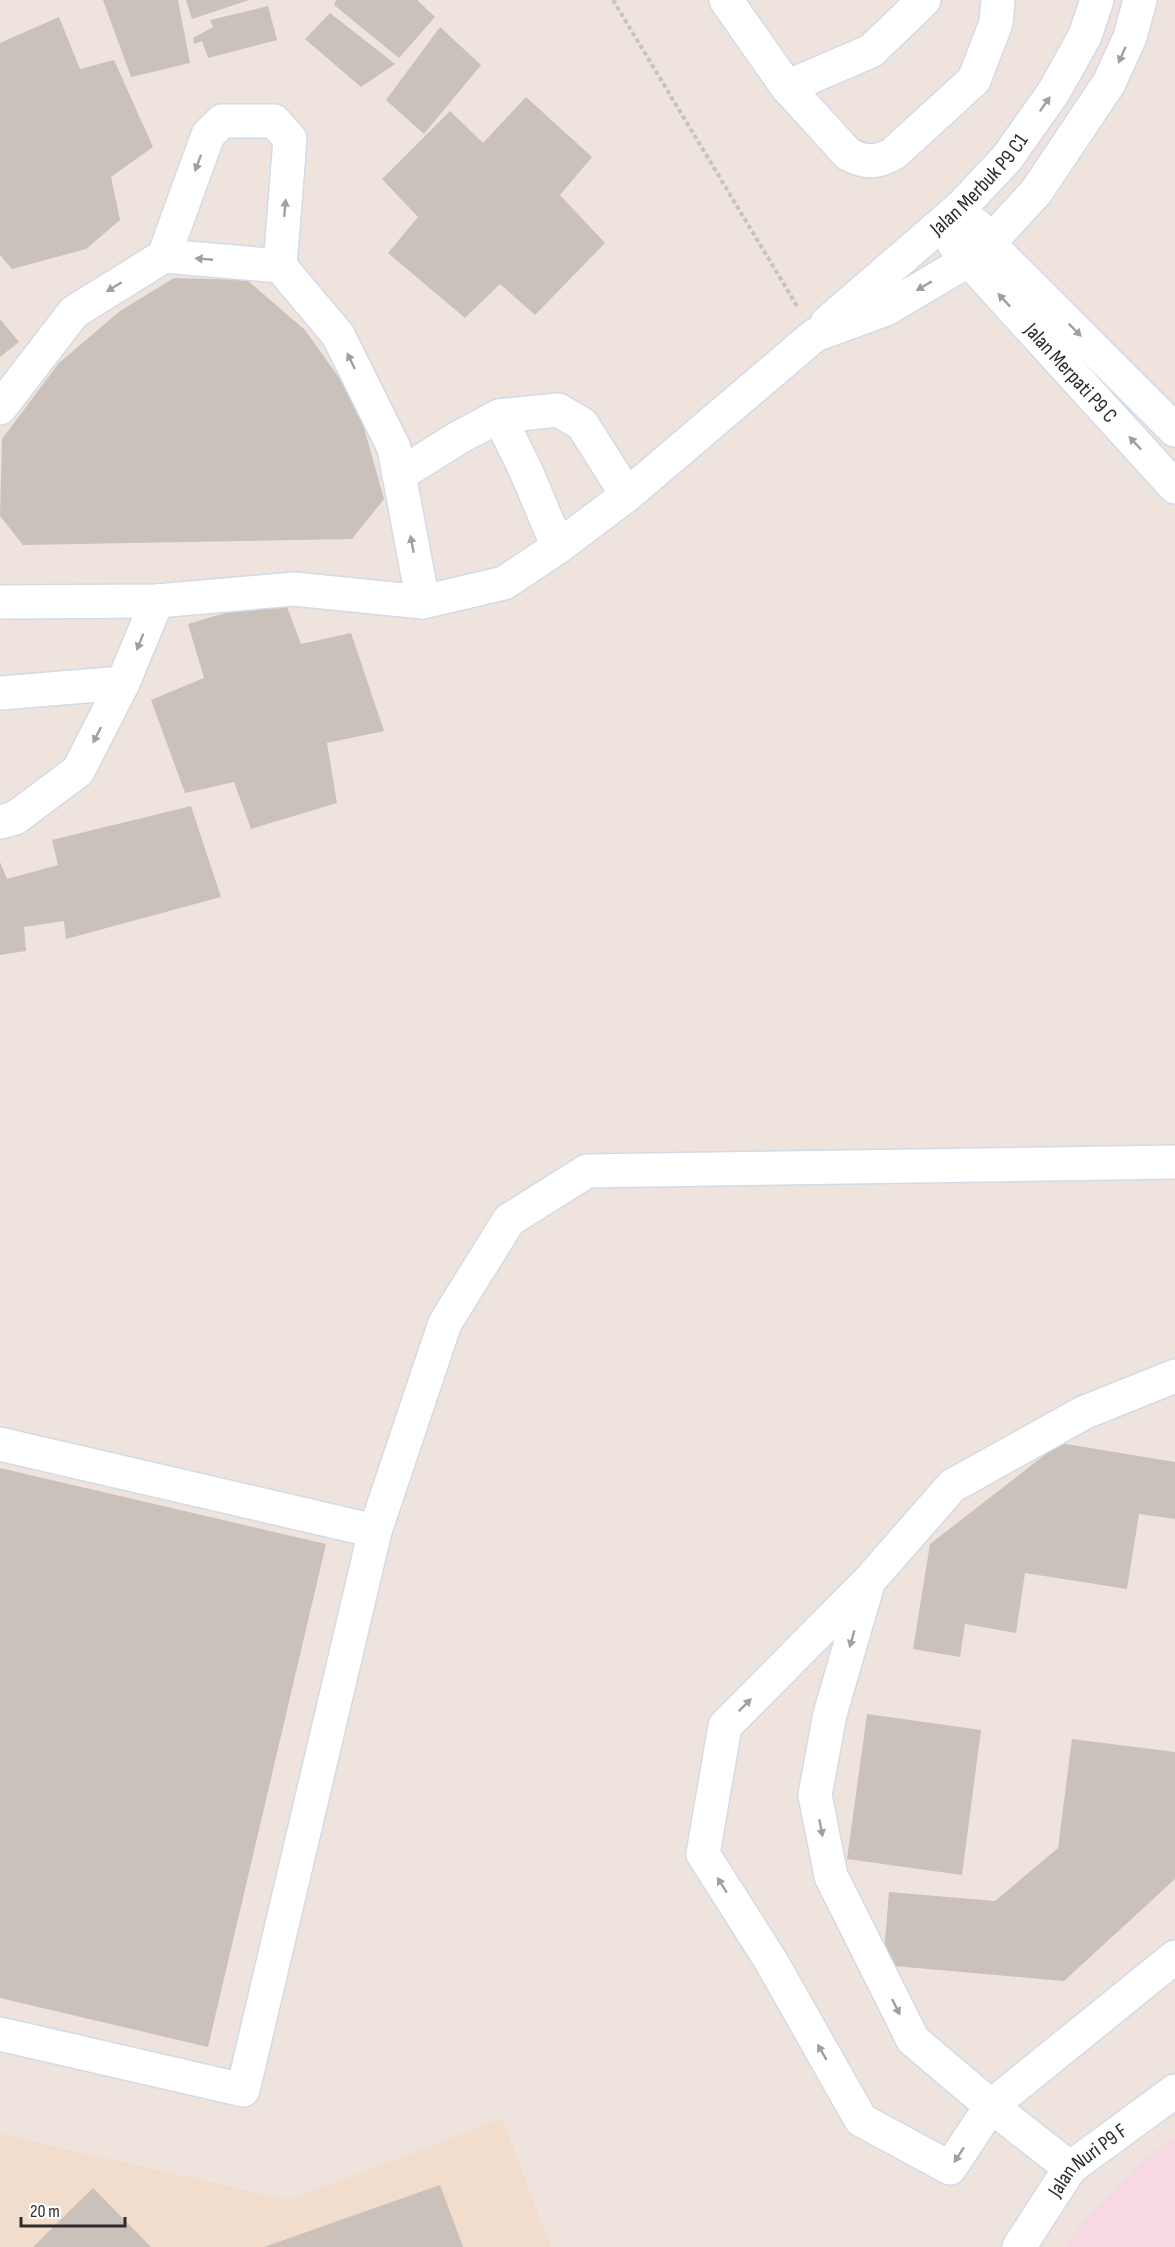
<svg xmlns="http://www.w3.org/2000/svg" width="1175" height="2247" font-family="'Sofia Sans Condensed',sans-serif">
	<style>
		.education { fill: #f2dccb }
		.medical { fill: #f6d9e2 }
		.building { fill: #cac1bb }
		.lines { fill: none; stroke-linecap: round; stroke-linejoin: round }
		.minor-casing { stroke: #d2dbe6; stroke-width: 36 }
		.path { stroke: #c4c4c4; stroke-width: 4; stroke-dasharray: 4.5 3; stroke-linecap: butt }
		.minor { stroke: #fff; stroke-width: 33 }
		.oneway { fill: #a0a0a0 }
		.labels { text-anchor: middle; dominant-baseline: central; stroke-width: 4.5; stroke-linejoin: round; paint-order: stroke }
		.street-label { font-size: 21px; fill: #2c2c2c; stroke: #fff }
	</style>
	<rect width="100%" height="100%" fill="#efe3dd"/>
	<polygon class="education" points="502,2119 551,2247 0,2247 0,2134 289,2200"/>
	<polygon class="medical" points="1175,2138 1175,2247 1066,2247 1078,2227 1149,2154"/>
	<g class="building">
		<polygon points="103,0 178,0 190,63 131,77"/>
		<polygon points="186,0 249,0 192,19"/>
		<polygon points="336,0 417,0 435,17 399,58 334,5"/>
		<polygon points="268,6 277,40 208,58 202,41 194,44 193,38 213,27 210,20"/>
		<polygon points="330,13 395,64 361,87 305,39"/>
		<polygon points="59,17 80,69 114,60 153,147 111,177 120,220 86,249 12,269 0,255 0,43"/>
		<polygon points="440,27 481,65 424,134 386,100"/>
		<polygon points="526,97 592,157 560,195 605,243 535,315 500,284 465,318 388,253 418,217 382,179 450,111 483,143"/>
		<polygon points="174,278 247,280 305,330 357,403 384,499 352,539 23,545 0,516 2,439 59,363 120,311"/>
		<polygon points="0,319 19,342 0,357"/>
		<polygon points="283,596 301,644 351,633 384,731 327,743 337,803 251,829 234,782 185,793 151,700 204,678 188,624"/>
		<polygon points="191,806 221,897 66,939 64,921 24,927 26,951 0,955 0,862 7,879 58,865 52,840"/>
		<polygon points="1060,1443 1175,1462 1175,1519 1139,1514 1127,1589 1025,1573 1016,1633 965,1624 960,1657 913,1649 930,1544"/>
		<polygon points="0,1468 326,1544 208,2047 0,1998"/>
		<polygon points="867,1714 981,1730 962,1875 847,1859"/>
		<polygon points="1072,1739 1175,1752 1175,1879 1064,1981 883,1965 889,1892 995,1901 1058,1848"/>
		<polygon points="440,2185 463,2247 264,2247"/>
		<polygon points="93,2188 151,2247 33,2247"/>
	</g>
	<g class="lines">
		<defs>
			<g id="minor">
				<path d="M726 0 787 87 848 154C865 163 876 163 893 154L974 80 996 23 998 0"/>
				<polyline points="787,87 871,51 924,0"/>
				<polyline points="976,225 998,253 1175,430"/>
				<path id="s1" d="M954 244 1175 487"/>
				<polyline points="164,256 208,135 222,121 274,121 290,139 280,266"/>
				<path id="s2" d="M827 323 961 207 1007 158 1053 93 1085 36 1097 0"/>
				<polyline points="0,408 74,312 164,256 280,266 338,335 394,448 423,602"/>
				<polyline points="499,416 526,471 558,547"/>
				<polyline points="399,475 458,438 499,416 558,410 582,424 627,495"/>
				<polyline points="0,602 157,601 294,589 423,602 504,583 558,547 627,495 815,335 886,309 967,261 990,242 1036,192 1109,83 1130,37 1140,0"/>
				<polyline points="0,693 123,683"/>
				<polyline points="0,822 15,818 78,771 123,683 157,601"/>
				<polyline points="1175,1376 1083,1413 952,1486 868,1582 725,1726 703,1854 771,1961 861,2120 950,2168 991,2106 1175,1957"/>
				<polyline points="0,1444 375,1531"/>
				<polyline points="867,1587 830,1714 815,1795 831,1876 913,2040 991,2106 1070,2168"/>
				<polyline points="0,2034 243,2090 375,1531 445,1323 509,1220 587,1171 1175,1162"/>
				<path id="s3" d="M1019 2247 1070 2168 1175 2091"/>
			</g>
		</defs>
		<use href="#minor" class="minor-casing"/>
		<polyline class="path" points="613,0 797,306"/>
		<use href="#minor" class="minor"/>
	</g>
	<defs><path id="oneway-solid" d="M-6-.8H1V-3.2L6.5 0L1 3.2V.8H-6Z" transform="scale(1.5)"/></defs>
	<g class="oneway">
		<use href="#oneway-solid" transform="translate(1122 55) rotate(114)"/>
		<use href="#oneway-solid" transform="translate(1045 104) rotate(-55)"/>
		<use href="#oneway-solid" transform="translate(198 163) rotate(110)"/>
		<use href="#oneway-solid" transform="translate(285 208) rotate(-85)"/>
		<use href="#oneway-solid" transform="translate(204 259) rotate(-175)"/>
		<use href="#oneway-solid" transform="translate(924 286) rotate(149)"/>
		<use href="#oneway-solid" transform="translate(114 287) rotate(148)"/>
		<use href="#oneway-solid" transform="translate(1004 300) rotate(-133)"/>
		<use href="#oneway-solid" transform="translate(1075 330) rotate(45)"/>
		<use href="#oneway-solid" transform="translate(351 361) rotate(-116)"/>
		<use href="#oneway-solid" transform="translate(1135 443) rotate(-133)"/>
		<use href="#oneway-solid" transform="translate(412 544) rotate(-101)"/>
		<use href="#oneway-solid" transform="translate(140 642) rotate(112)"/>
		<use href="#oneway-solid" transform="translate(97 735) rotate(117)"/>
		<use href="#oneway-solid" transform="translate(852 1639) rotate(106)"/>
		<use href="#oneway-solid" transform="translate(745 1705) rotate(-45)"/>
		<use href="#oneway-solid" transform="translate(821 1828) rotate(79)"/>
		<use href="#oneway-solid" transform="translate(722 1885) rotate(-122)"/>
		<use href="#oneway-solid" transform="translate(896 2007) rotate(64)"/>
		<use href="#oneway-solid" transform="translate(822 2052) rotate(-120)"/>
		<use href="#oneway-solid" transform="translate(959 2155) rotate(123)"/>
	</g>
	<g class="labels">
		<g class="street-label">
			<text stroke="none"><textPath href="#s2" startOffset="206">Jalan Merbuk P9 C1</textPath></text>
			<text stroke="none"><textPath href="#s1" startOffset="174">Jalan Merpati P9 C</textPath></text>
			<text stroke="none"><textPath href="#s3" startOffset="112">Jalan Nuri P9 F</textPath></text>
		</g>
	</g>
	<path d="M21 2217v9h104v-9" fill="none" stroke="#2c2c2c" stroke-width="3"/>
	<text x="30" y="2217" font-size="18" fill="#2c2c2c" stroke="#ffffff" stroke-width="4.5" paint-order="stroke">20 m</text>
</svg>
